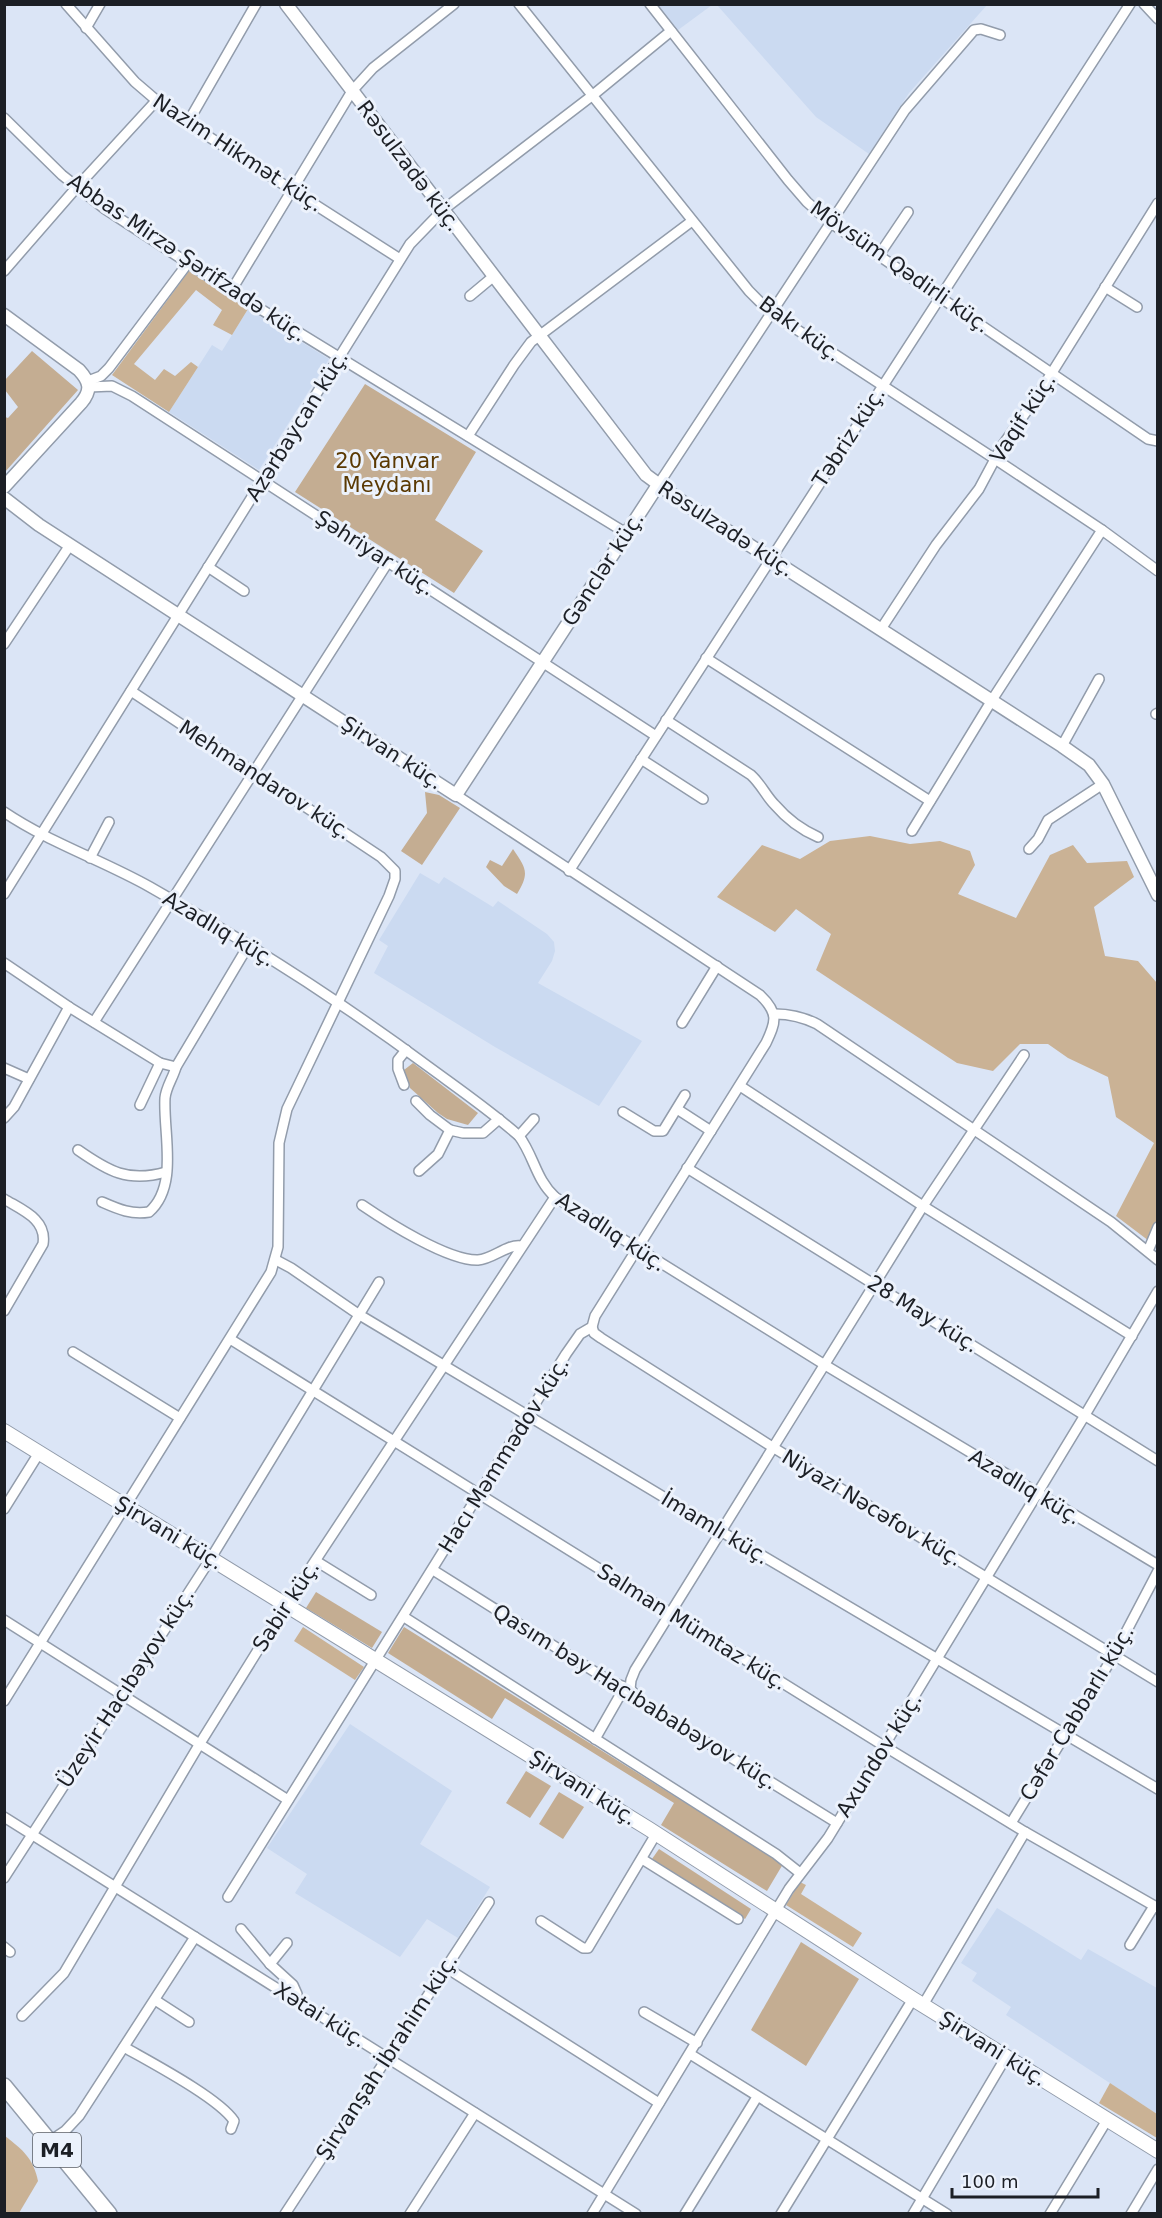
<svg xmlns="http://www.w3.org/2000/svg" width="1162" height="2218" font-family="'DejaVu Sans',sans-serif">
	<style>
		.built { fill: #cbdaf1 }
		.green { fill: #c4ad92 }
		.forest { fill: #cab295 }
		.lines { fill: none; stroke-linecap: round; stroke-linejoin: round }
		.minor-casing { stroke: #929cab; stroke-width: 12 }
		.tertiary-casing { stroke: #929cab; stroke-width: 15 }
		.secondary-casing { stroke: #929cab; stroke-width: 16 }
		.trunk-casing { stroke: #929cab; stroke-width: 18 }
		.minor { stroke: #fff; stroke-width: 9 }
		.tertiary { stroke: #fff; stroke-width: 12 }
		.secondary { stroke: #fff; stroke-width: 14 }
		.trunk { stroke: #fff; stroke-width: 15 }
		.labels { text-anchor: middle; dominant-baseline: central; stroke-width: 6; stroke-linejoin: round; paint-order: stroke }
		.shield { fill: #ecf2fc; stroke: #5a5e66; stroke-width: 1.5 }
		.shield-label { font-size: 20px; font-weight: bold; fill: #1c1f25 }
		.street-label { font-size: 21px; fill: #1c1f25; stroke: #ecf2fc }
		.park-label { font-size: 21px; fill: #5a3903; stroke: #ecf2fc }
	</style>
	<rect width="100%" height="100%" fill="#dbe5f6"/>
	<g class="built">
		<polygon points="658,5 712,5 678,30"/>
		<polygon points="717,5 987,5 909,93 869,154 816,117"/>
		<polygon points="248,309 329,359 259,470 169,412 212,345 222,351"/>
		<polygon points="420,873 439,884 444,877 493,907 498,901 547,934 554,942 555,951 552,961 538,983 642,1041 599,1106 495,1047 374,973 388,946 379,940"/>
		<polygon points="350,1724 452,1791 420,1844 490,1887 458,1938 427,1919 400,1957 295,1893 307,1874 267,1848"/>
		<polygon points="997,1908 1081,1960 1088,1949 1157,1988 1157,2114 1006,2015 1011,2007 972,1981 977,1973 961,1963"/>
	</g>
	<g class="green">
		<polygon points="32,351 78,390 5,472 5,417 8,418 18,407 5,390 5,380"/>
		<polygon points="365,384 476,452 435,520 483,551 454,593 295,492"/>
		<polygon points="425,792 439,795 460,808 422,865 401,851 427,813"/>
		<path d="M513 849C526 868 530 873 517 894L504 886 486 867 490 860 502 866Z"/>
		<polygon points="413,1063 478,1113 468,1125 447,1119 438,1113 410,1088 404,1070"/>
		<polygon points="316,1592 382,1632 372,1648 306,1608"/>
		<polygon points="404,1627 783,1864 767,1891 661,1825 674,1803 505,1698 492,1719 388,1653"/>
		<polygon points="526,1771 551,1786 530,1818 506,1803"/>
		<polygon points="559,1792 584,1807 563,1839 539,1824"/>
		<polygon points="659,1849 751,1909 745,1919 652,1859"/>
		<polygon points="801,1942 859,1979 806,2066 751,2030"/>
	</g>
	<g class="forest">
		<polygon points="189,271 248,309 232,335 213,325 222,310 196,290 134,364 155,380 164,369 175,376 191,362 198,367 169,412 112,375"/>
		<polygon points="870,836 910,844 940,841 970,851 975,865 958,894 1016,918 1050,855 1073,845 1087,863 1127,861 1134,877 1094,907 1105,956 1138,961 1157,983 1157,1247 1116,1216 1154,1143 1116,1117 1108,1077 1068,1058 1048,1044 1020,1044 993,1071 957,1063 816,970 831,934 796,909 775,932 717,897 762,845 800,859 830,841"/>
		<polygon points="303,1627 364,1667 355,1680 294,1641"/>
		<polygon points="800,1882 806,1885 801,1894 862,1933 853,1947 786,1905"/>
		<polygon points="1110,2083 1157,2114 1157,2138 1099,2103"/>
		<path d="M5 2136C23 2150 33 2158 38 2181L19 2213H5Z"/>
	</g>
	<g class="lines">
		<defs>
			<g id="minor">
				<polyline points="66,4 135,82 170,112 400,259"/>
				<polyline points="519,4 749,291 770,312 995,459 1102,530 1158,571"/>
				<polyline points="650,4 788,180 807,202 831,223 1148,439 1158,441"/>
				<polyline points="1144,4 1158,19"/>
				<polyline points="86,28 100,4"/>
				<polyline points="4,118 62,175 105,209 231,291 626,533"/>
				<polyline points="187,124 256,4"/>
				<polyline points="879,255 908,212"/>
				<polyline points="4,271 77,187 156,101"/>
				<polyline points="1105,287 1137,307"/>
				<polyline points="231,291 352,91 373,68 454,4"/>
				<polyline points="470,296 494,276"/>
				<polyline points="88,381 101,376 109,368 188,263"/>
				<polyline points="89,387 112,386 132,396 656,736"/>
				<polyline points="468,436 514,365 531,342 692,221"/>
				<polyline points="658,485 905,110 974,30 981,29 1000,35"/>
				<polyline points="208,567 244,591"/>
				<polyline points="881,629 936,545 979,489 1002,446 1038,395 1158,203"/>
				<polyline points="4,644 70,545"/>
				<polyline points="706,658 930,801"/>
				<polyline points="1156,714 1158,713"/>
				<path d="M666 720 751 775C761 784 766 796 775 805 787 819 802 830 818 837"/>
				<polyline points="1062,746 1099,679"/>
				<polyline points="641,759 703,799"/>
				<path d="M4 812C50 843 102 860 150 887 246 941 340 1001 429 1067 459 1089 491 1111 519 1136 534 1156 536 1180 555 1197L825 1365 1158 1565"/>
				<polyline points="912,831 992,700 1102,530"/>
				<polyline points="1029,849 1038,839 1048,820 1103,784"/>
				<polyline points="90,858 109,822"/>
				<polyline points="569,871 1130,4"/>
				<polyline points="4,894 410,244 443,210 593,95 671,31"/>
				<polyline points="4,963 69,1007 160,1063 176,1067"/>
				<path d="M775 1014C791 1014 803 1017 817 1024L1111 1222 1158 1260"/>
				<polyline points="94,1022 388,562"/>
				<polyline points="682,1023 717,966"/>
				<polyline points="4,1068 29,1079"/>
				<polyline points="404,1085 398,1069 398,1060 406,1050"/>
				<polyline points="740,1086 923,1206 1132,1336"/>
				<polyline points="416,1101 430,1115 450,1130"/>
				<polyline points="140,1105 160,1063"/>
				<polyline points="677,1109 711,1131"/>
				<polyline points="623,1112 654,1131 663,1131 685,1095"/>
				<polyline points="4,1118 14,1107 69,1007"/>
				<polyline points="519,1136 534,1119"/>
				<path d="M78 1150C108 1171 128 1183 166 1172"/>
				<polyline points="687,1168 1158,1461"/>
				<polyline points="419,1171 438,1154 450,1130 463,1133 483,1133 499,1119"/>
				<path d="M4 1199C22 1210 47 1219 43 1244L4 1311"/>
				<path d="M102 1202C118 1209 131 1215 149 1212 179 1186 163 1133 165 1098 166 1087 173 1078 176 1067L248 946"/>
				<path d="M362 1205C387 1222 448 1261 478 1260 493 1259 507 1244 521 1246"/>
				<polyline points="1148,1251 1158,1227"/>
				<polyline points="276,1260 291,1268 358,1314 722,1532 1158,1789"/>
				<polyline points="592,1327 594,1333 601,1338 774,1448 1158,1682"/>
				<polyline points="230,1339 884,1746 1025,1832 1158,1908"/>
				<polyline points="73,1352 180,1418"/>
				<polyline points="4,1509 39,1453"/>
				<polyline points="316,1561 371,1595"/>
				<polyline points="433,1570 611,1682 630,1689 643,1703 837,1823"/>
				<polyline points="404,1617 776,1854 800,1873"/>
				<polyline points="4,1620 288,1800"/>
				<polyline points="630,1689 631,1680 635,1670 923,1206 1024,1055"/>
				<polyline points="4,1701 271,1272 278,1247 279,1143 287,1109 389,896 395,879 395,871 381,857 131,691"/>
				<polyline points="595,1739 619,1697 630,1689"/>
				<polyline points="4,1817 636,2214"/>
				<polyline points="1011,1823 1114,1655 1158,1571"/>
				<polyline points="642,1859 738,1919"/>
				<polyline points="4,1878 211,1558 379,1282"/>
				<path d="M228 1897 566 1354 580 1334 592 1327 595 1316 766 1043C776 1022 779 1013 760 995L456 795"/>
				<polyline points="541,1921 583,1948 588,1948 656,1834"/>
				<polyline points="241,1929 270,1964 293,1985 297,1994 295,1999"/>
				<polyline points="1130,1945 1154,1906"/>
				<polyline points="4,1947 10,1952"/>
				<polyline points="270,1964 287,1943"/>
				<polyline points="445,1967 659,2103"/>
				<polyline points="155,2000 189,2022"/>
				<polyline points="923,2005 1025,1832"/>
				<polyline points="644,2012 697,2043"/>
				<polyline points="22,2016 64,1973 199,1745 286,1605 555,1197"/>
				<path d="M124 2047C150 2062 219 2098 234 2121L231 2129"/>
				<polyline points="690,2054 947,2214"/>
				<polyline points="50,2141 65,2131 79,2116 195,1937"/>
				<polyline points="285,2214 489,1902"/>
				<polyline points="410,2214 475,2113"/>
				<polyline points="592,2214 789,1889 828,1838 884,1746 1085,1415 1158,1291"/>
				<polyline points="685,2214 757,2097"/>
				<polyline points="781,2214 913,1999"/>
				<polyline points="913,2214 1006,2057"/>
				<polyline points="1050,2214 1107,2120"/>
				<polyline points="1131,2214 1158,2169"/>
			</g>
			<g id="tertiary">
				<polyline points="286,4 646,475 684,503 1062,746 1089,765 1103,784 1158,895"/>
				<path d="M4 315 79 370C90 382 92 390 81 403L4 487"/>
				<polyline points="4,498 39,525 456,795 658,485"/>
			</g>
			<polyline id="secondary" points="4,1431 649,1829 913,1999 1158,2151"/>
			<polyline id="trunk" points="4,2086 109,2214"/>
		</defs>
		<use href="#minor" class="minor-casing"/>
		<use href="#tertiary" class="tertiary-casing"/>
		<use href="#secondary" class="secondary-casing"/>
		<use href="#trunk" class="trunk-casing"/>
		<use href="#minor" class="minor"/>
		<use href="#tertiary" class="tertiary"/>
		<use href="#secondary" class="secondary"/>
		<use href="#trunk" class="trunk"/>
	</g>
	<g class="labels">
		<rect class="shield" x="33" y="2133" width="48" height="34" rx="4.5"/>
		<g class="shield-label">
			<text x="57" y="2150">M4</text>
		</g>
		<g class="street-label">
			<text transform="translate(238 153) rotate(33)">Nazim Hikmət küç.</text>
			<text transform="translate(409 166) rotate(53)">Rəsulzadə küç.</text>
			<text transform="translate(187 258) rotate(34)">Abbas Mirzə Şərifzadə küç.</text>
			<text transform="translate(900 267) rotate(35)">Mövsüm Qədirli küç.</text>
			<text transform="translate(800 329) rotate(36)">Bakı küç.</text>
			<text transform="translate(1023 418) rotate(-57)">Vaqif küç.</text>
			<text transform="translate(297 426) rotate(-58)">Azərbaycan küç.</text>
			<text transform="translate(849 437) rotate(-57)">Təbriz küç.</text>
			<text transform="translate(726 529) rotate(33)">Rəsulzadə küç.</text>
			<text transform="translate(375 553) rotate(33)">Şəhriyar küç.</text>
			<text transform="translate(603 569) rotate(-57)">Gənclər küç.</text>
			<text transform="translate(392 753) rotate(33)">Şirvan küç.</text>
			<text transform="translate(265 780) rotate(33)">Mehmandarov küç.</text>
			<text transform="translate(219 929) rotate(31)">Azadlıq küç.</text>
			<text transform="translate(611 1232) rotate(33)">Azadlıq küç.</text>
			<text transform="translate(923 1314) rotate(32)">28 May küç.</text>
			<text transform="translate(504 1455) rotate(-58)">Hacı Məmmədov küç.</text>
			<text transform="translate(1025 1487) rotate(31)">Azadlıq küç.</text>
			<text transform="translate(872 1508) rotate(31)">Niyazi Nəcəfov küç.</text>
			<text transform="translate(715 1528) rotate(31)">İmamlı küç.</text>
			<text transform="translate(169 1533) rotate(31)">Şirvani küç.</text>
			<text transform="translate(286 1606) rotate(-57)">Sabir küç.</text>
			<text transform="translate(692 1627) rotate(32)">Salman Mümtaz küç.</text>
			<text transform="translate(126 1688) rotate(-57)">Üzeyir Hacıbəyov küç.</text>
			<text transform="translate(635 1697) rotate(32)">Qasım bəy Hacıbababəyov küç.</text>
			<text transform="translate(1077 1713) rotate(-59)">Cəfər Cabbarlı küç.</text>
			<text transform="translate(879 1755) rotate(-58)">Axundov küç.</text>
			<text transform="translate(583 1788) rotate(32)">Şirvani küç.</text>
			<text transform="translate(320 2015) rotate(32)">Xətai küç.</text>
			<text transform="translate(993 2049) rotate(32)">Şirvani küç.</text>
			<text transform="translate(387 2057) rotate(-57)">Şirvanşah İbrahim küç.</text>
		</g>
		<g class="park-label">
			<text x="387" y="461">20 Yanvar<tspan x="387" dy="24">Meydanı</tspan></text>
		</g>
	</g>
	<rect width="1162" height="2218" fill="none" stroke="#1c1f25" stroke-width="12"/>
	<path d="M952 2188v9h146v-9" fill="none" stroke="#1c1f25" stroke-width="3"/>
	<text x="961" y="2188" font-size="18" fill="#1c1f25" stroke="#ecf2fc" stroke-width="4.5" paint-order="stroke">100 m</text>
</svg>
